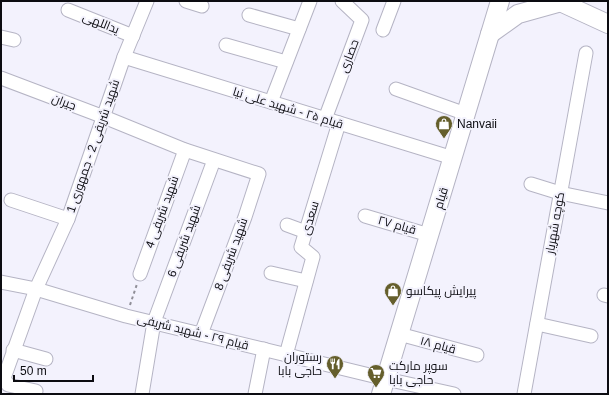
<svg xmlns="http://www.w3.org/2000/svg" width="609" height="395" font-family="Helvetica,Cairo,sans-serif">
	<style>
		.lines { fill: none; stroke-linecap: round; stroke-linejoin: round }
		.minor-casing { stroke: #b5b4c4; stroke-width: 15 }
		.secondary-casing { stroke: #b5b4c4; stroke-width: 20 }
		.path { stroke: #908f98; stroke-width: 2; stroke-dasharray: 3 3; stroke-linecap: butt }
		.minor { stroke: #fff; stroke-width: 13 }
		.secondary { stroke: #fff; stroke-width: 18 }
		.labels { text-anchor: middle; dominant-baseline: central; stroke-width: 4; stroke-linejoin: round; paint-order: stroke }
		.street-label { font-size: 12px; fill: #0c0c11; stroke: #f3f2fd }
		.poi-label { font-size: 12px; fill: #0c0c11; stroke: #f3f2fd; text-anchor: start }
	</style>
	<rect width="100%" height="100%" fill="#f3f2fd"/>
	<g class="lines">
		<defs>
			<g id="minor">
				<polyline points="186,1 202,6"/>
				<polyline points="68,10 133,36"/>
				<polyline points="249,15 299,29"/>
				<polyline points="383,30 394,1"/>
				<polyline points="1,37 14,40"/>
				<polyline points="226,45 286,62"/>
				<polyline points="124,57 453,158"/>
				<polyline points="1,78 104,117 185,150 259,174 245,217 201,334"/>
				<polyline points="396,89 466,114"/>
				<polyline points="271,102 310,1"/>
				<polyline points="325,119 362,20 342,1"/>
				<polyline points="531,184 560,193 608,203"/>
				<polyline points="11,200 68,219"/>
				<polyline points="365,216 429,235"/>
				<polyline points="287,225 306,232"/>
				<polyline points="271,273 306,281"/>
				<polyline points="140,274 185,150"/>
				<polyline points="1,282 36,289 126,316 386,379 454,394"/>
				<polyline points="604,295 608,296"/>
				<polyline points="537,324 591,336"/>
				<polyline points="399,334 477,355"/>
				<polyline points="13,350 46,359"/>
				<polyline points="286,355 313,257 301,247 339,123"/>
				<polyline points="36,391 8,385 4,378 36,289 68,219 124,57 147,1"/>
				<polyline points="142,394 154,322 214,160"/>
				<polyline points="255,394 264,349"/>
				<polyline points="524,394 586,53"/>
			</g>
			<g id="secondary">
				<polyline points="558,1 608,24"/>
				<polyline points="490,34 518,14 561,2"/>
				<polyline points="381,394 500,1"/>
			</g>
		</defs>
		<use href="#minor" class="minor-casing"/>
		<use href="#secondary" class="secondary-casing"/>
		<polyline class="path" points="130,305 137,284"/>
		<use href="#minor" class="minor"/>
		<use href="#secondary" class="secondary"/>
	</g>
	<defs>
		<symbol id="shop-pin" viewBox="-11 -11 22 30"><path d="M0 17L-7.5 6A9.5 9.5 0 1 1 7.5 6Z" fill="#655f2c" stroke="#f3f2fd"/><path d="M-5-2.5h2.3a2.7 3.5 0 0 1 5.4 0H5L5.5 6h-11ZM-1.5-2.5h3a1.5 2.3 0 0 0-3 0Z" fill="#fff"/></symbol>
		<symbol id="restaurant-pin" viewBox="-11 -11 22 30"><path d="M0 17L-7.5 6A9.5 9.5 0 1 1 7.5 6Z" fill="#655f2c" stroke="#f3f2fd"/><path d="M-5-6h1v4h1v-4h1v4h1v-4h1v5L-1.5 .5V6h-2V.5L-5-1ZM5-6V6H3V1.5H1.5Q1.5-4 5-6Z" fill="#fff"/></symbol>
		<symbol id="supermarket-pin" viewBox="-11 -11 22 30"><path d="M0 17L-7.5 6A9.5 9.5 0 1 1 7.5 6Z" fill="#655f2c" stroke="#f3f2fd"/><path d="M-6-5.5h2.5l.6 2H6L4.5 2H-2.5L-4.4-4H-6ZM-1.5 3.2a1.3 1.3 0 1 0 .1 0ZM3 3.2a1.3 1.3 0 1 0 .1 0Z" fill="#fff"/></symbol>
	</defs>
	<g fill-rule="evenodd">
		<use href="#shop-pin" x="434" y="114" width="20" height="27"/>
		<use href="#shop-pin" x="383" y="281" width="20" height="27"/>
		<use href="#restaurant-pin" x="325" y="354" width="20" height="27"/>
		<use href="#supermarket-pin" x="366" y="363" width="20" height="27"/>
	</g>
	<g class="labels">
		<g class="street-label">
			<text transform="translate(101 23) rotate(22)">یداللهی</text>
			<text transform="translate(349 56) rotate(-69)">حصاری</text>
			<text transform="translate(64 102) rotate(21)">جیران</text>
			<text transform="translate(288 108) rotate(17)">قیام ۲۵ - شهید علی نیا</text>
			<text transform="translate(93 146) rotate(-71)">شهید شریفی 2 - جمهوری 1</text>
			<text transform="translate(441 198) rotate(-73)">قیام</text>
			<text transform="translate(162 212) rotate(-70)">شهید شریفی 4</text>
			<text transform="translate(310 218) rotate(-73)">سعدی</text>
			<text transform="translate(555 223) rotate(-80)">کوچه شهریار</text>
			<text transform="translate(397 225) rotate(16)">قیام ۲۷</text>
			<text transform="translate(184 241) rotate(-70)">شهید شریفی 6</text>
			<text transform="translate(231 254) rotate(-70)">شهید شریفی 8</text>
			<text transform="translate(193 332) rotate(14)">قیام ۲۹ - شهید شریفی</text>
			<text transform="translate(438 345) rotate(15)">قیام ۱۸</text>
		</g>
		<g class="poi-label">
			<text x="457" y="124">Nanvaii</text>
			<text x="406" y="291">پیرایش پیکاسو</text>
			<text x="322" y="357" text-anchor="end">رستوران<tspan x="322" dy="14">حاجی بابا</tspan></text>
			<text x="389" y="366">سوپر مارکت<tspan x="389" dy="14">حاجی بابا</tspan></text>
		</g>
	</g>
	<rect width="609" height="395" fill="none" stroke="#0c0c11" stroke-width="4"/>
	<path d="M14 375v6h79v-6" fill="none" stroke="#0c0c11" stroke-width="2"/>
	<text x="20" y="375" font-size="12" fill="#0c0c11" stroke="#f3f2fd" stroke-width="3" paint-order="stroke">50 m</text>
</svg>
